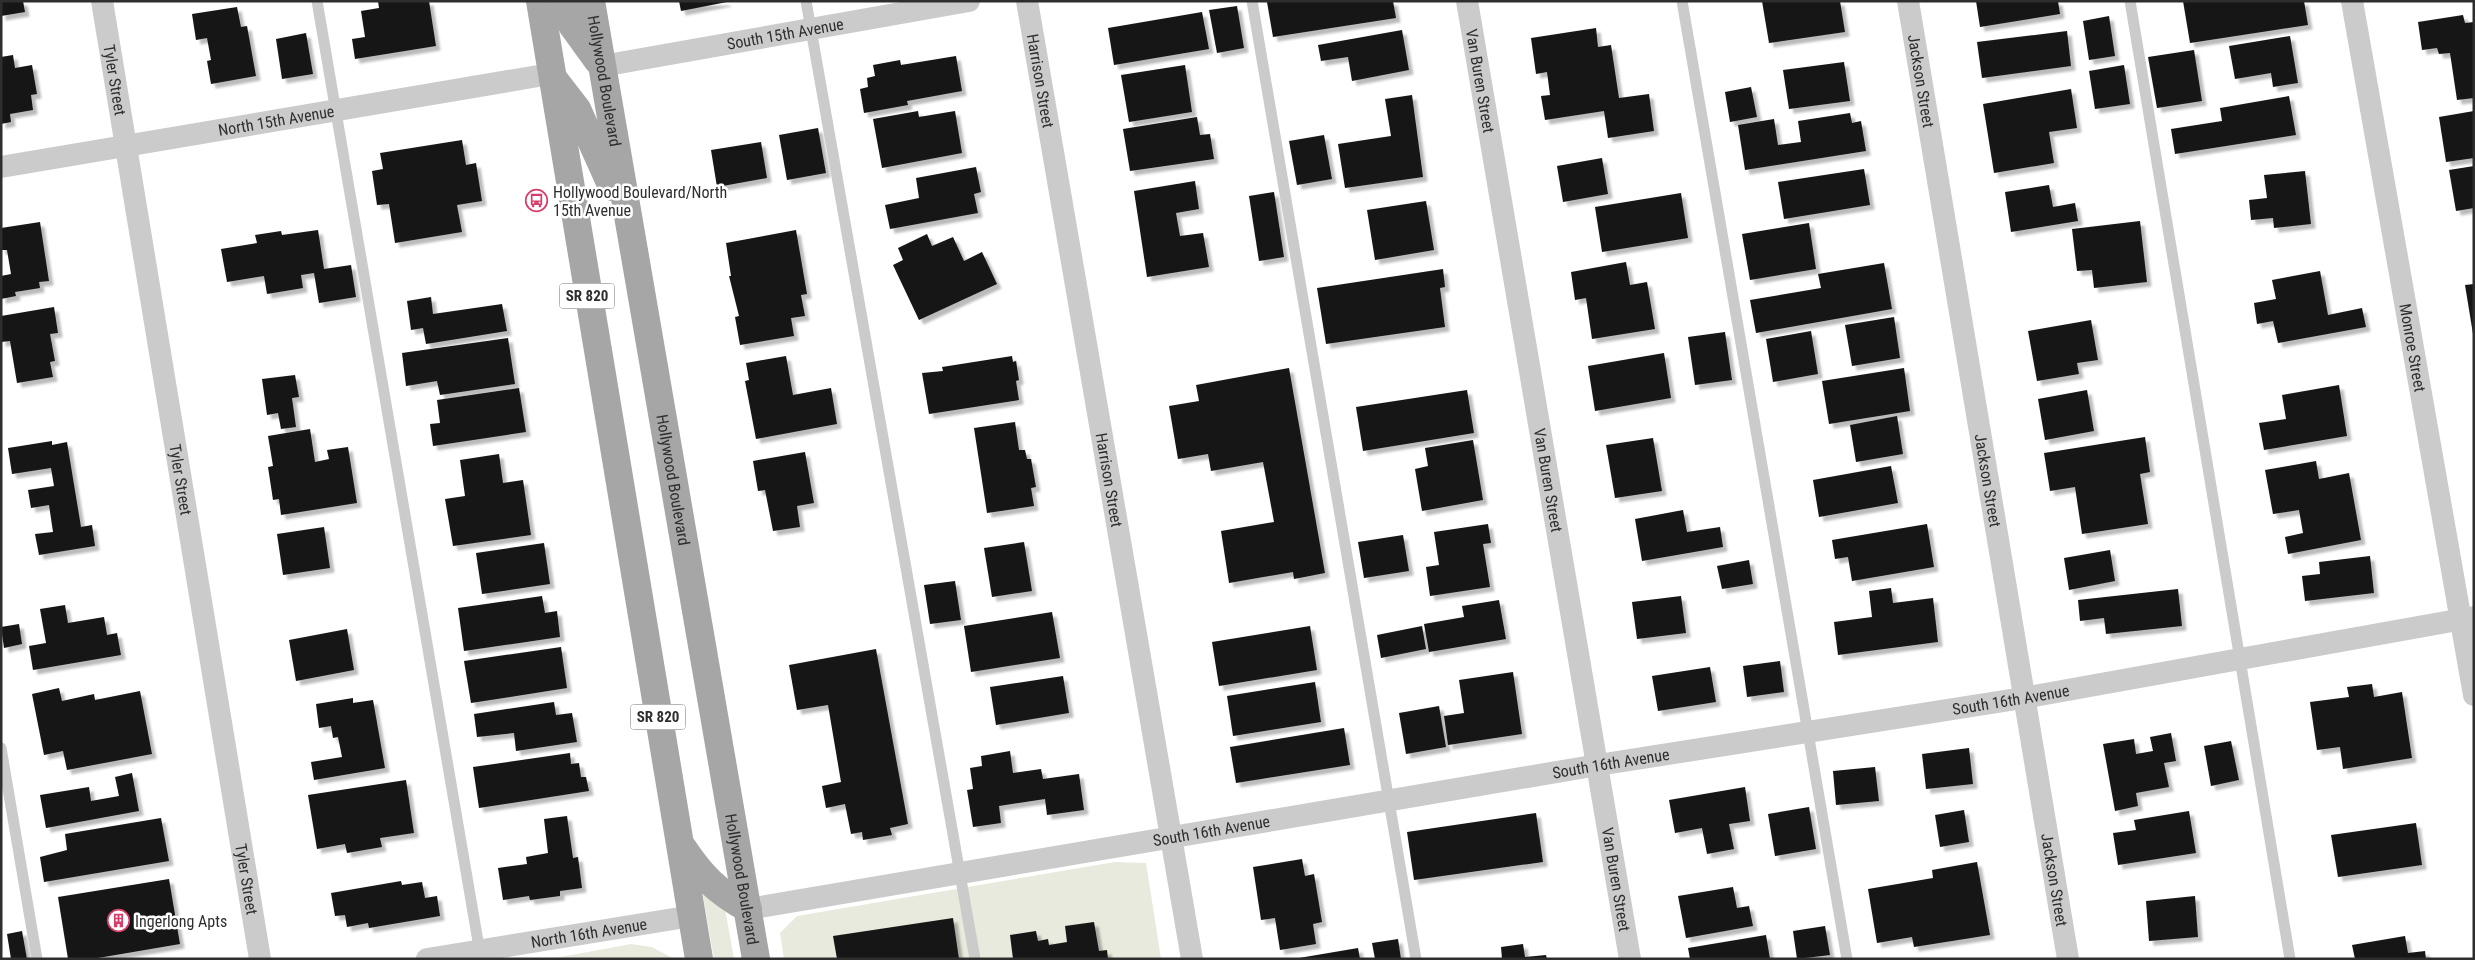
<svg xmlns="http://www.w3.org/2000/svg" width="2475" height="960" font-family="'Roboto Condensed',sans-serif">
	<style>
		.green { fill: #e7eadd }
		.building { fill: #151515; filter: url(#shadow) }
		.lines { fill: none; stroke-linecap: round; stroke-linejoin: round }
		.service { stroke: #cbcbcb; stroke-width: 11 }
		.minor { stroke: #cbcbcb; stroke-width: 22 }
		.primary { stroke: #a6a6a6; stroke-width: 28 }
		.labels { text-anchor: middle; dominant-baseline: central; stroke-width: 5; stroke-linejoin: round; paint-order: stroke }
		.shield { fill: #fff; stroke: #6d6d6d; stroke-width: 1 }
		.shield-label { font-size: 15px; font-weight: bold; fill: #2e2e2e }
		.street-label { font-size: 16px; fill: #2e2e2e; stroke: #fff }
		.poi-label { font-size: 16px; fill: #2e2e2e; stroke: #fff; text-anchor: start }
	</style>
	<defs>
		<filter id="shadow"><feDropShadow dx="4.5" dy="4.5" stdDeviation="1" flood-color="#0004"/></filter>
	</defs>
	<rect width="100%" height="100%" fill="#fff"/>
	<g class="green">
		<polygon points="1115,862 1146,863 1161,959 784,959 780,933 797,916"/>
		<polygon points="702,890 725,909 734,959 714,959"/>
		<polygon points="631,944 652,947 674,959 550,959"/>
	</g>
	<g class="building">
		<polygon points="1,1 23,1 25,12 1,16"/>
		<polygon points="378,1 429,1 436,46 355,59 352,39 365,37 361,11 379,8"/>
		<polygon points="679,1 726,1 727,2 681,11"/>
		<polygon points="1274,1 1393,1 1396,18 1273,37 1267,2"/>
		<polygon points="1762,1 1840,1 1845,32 1769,43"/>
		<polygon points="1976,1 2058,1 2060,14 1980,27"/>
		<polygon points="2183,1 2304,1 2308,25 2190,43"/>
		<polygon points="1237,6 1244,48 1217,53 1209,10"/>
		<polygon points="237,7 241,27 247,26 256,76 211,84 207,61 211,60 207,38 196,40 192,14"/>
		<polygon points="1202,12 1209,49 1114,65 1108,28"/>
		<polygon points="2463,15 2465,23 2474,22 2474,98 2457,100 2450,53 2439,54 2437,48 2422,50 2418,22"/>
		<polygon points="2109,16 2115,56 2089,60 2083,21"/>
		<polygon points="1596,28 1598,47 1611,45 1619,98 1649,94 1654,131 1608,138 1604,111 1545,120 1541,96 1550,95 1547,72 1536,74 1531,38"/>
		<polygon points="1402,30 1409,70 1352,81 1348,57 1321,61 1318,45"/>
		<polygon points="2067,31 2071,66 1982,78 1977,42"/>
		<polygon points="306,33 313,74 282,79 276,39"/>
		<polygon points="2290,36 2298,83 2273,87 2271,73 2235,79 2229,46"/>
		<polygon points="2194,50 2202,101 2157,108 2148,57"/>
		<polygon points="13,55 15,68 32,65 37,94 31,95 33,110 10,114 11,122 1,124 1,57"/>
		<polygon points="956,56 962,91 907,101 908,105 864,113 860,89 868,87 867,78 875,76 873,65 900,60 901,65"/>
		<polygon points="1844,62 1850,101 1789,109 1783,70"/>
		<polygon points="1185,65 1192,112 1129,122 1121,75"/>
		<polygon points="2124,65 2130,104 2095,109 2089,71"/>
		<polygon points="1751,87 1757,117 1730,122 1725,92"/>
		<polygon points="2071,89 2077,128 2049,132 2054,163 1994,173 1983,104"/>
		<polygon points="1412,95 1423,177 1345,188 1338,144 1391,136 1385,99"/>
		<polygon points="2289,96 2296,135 2175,154 2171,129 2222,121 2220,108"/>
		<polygon points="918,111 919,117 955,111 962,153 882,168 873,119"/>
		<polygon points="2474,111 2474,158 2446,162 2439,117"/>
		<polygon points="1850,113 1852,123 1861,121 1866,151 1745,170 1738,125 1774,119 1778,145 1801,142 1798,121"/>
		<polygon points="1197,117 1200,135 1210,134 1214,159 1130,171 1123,129"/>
		<polygon points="818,128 826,173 787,180 779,135"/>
		<polygon points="1324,135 1332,179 1297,185 1289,141"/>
		<polygon points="462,140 466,165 476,163 482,201 457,205 462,232 395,243 389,204 377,205 372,171 383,169 380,153"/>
		<polygon points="761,142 767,178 717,187 711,150"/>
		<polygon points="1602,158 1608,194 1563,202 1557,166"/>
		<polygon points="2474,166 2474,208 2456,211 2449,170"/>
		<polygon points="976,167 981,192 974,194 978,213 890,229 885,205 919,198 916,178"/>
		<polygon points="1864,169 1870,205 1784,219 1778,182"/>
		<polygon points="2305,171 2311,224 2274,228 2273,218 2251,220 2249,200 2267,198 2264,175"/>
		<polygon points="1195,181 1199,209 1176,213 1180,236 1203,233 1209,267 1147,277 1134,191"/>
		<polygon points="2049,185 2053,207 2075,203 2078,221 2011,232 2005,192"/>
		<polygon points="1274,192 1284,257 1259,261 1249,196"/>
		<polygon points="1681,193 1688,238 1602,252 1595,207"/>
		<polygon points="1426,201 1434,250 1375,260 1367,210"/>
		<polygon points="2140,221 2147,282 2094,288 2092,270 2077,271 2072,229"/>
		<polygon points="40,222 49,281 39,282 40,288 15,292 16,296 1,299 1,276 11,274 7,250 1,250 1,228"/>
		<polygon points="1809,223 1816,269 1750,280 1742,234"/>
		<polygon points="318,230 324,269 351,265 356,297 319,303 314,273 301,275 303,288 267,294 264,276 227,282 221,249 257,243 255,235 281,231 282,235"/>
		<polygon points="796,230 807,294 801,295 805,316 791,318 794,336 740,345 735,317 739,316 729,276 731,276 726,243"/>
		<polygon points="927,234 932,246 953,237 964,261 982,252 997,284 919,320 893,265 903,260 898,248"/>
		<polygon points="1626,262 1630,285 1647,282 1655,329 1592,339 1586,298 1575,300 1571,272"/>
		<polygon points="1884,263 1892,309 1756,333 1750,300 1821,288 1818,274"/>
		<polygon points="1443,269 1445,287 1440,288 1445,327 1326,344 1317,288"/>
		<polygon points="2320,271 2328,315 2362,308 2366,327 2278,343 2273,321 2257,324 2254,303 2276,299 2272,280"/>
		<polygon points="2474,284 2474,334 2473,334 2465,285"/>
		<polygon points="431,297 433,314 502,304 507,331 426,344 423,328 411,330 407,301"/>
		<polygon points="54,307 58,333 50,334 55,361 50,362 53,377 17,383 10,341 1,342 1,316"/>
		<polygon points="1894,317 1900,358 1852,366 1845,325"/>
		<polygon points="2091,320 2098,360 2077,363 2079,374 2037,381 2028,331"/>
		<polygon points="1811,331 1818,374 1773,382 1766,339"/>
		<polygon points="1725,332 1732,380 1695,385 1688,337"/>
		<polygon points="508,338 515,384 440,395 437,381 406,386 402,353"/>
		<polygon points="1664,353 1671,398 1595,411 1588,366"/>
		<polygon points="786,356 793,395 831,388 837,424 756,439 745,381 749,380 746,363"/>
		<polygon points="1012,356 1013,362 1016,361 1019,380 1016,381 1019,400 929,414 922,373 943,371 942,367"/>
		<polygon points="1289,368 1325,573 1294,579 1293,572 1229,583 1221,531 1274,522 1263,462 1211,471 1208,454 1178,459 1169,406 1199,401 1196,385"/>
		<polygon points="1904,368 1910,411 1829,424 1822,381"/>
		<polygon points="295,375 299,397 292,398 296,427 281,429 278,413 267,415 262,379"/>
		<polygon points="2339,385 2347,436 2264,450 2259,423 2286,419 2282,395"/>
		<polygon points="519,388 526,432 433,446 430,424 440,423 437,400"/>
		<polygon points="1467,390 1474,433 1363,451 1356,407"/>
		<polygon points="2087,390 2094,431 2045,440 2038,399"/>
		<polygon points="1897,416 1903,454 1856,462 1850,425"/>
		<polygon points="1015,422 1019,450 1025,450 1027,459 1031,459 1036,487 1031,488 1034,506 987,513 974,428"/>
		<polygon points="310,429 315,462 329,459 327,450 348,447 357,503 281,515 279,499 273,500 268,467 273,466 268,436"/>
		<polygon points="2145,437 2150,472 2140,474 2148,524 2082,534 2075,487 2050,491 2044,453"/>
		<polygon points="1653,438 1662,491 1615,498 1606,445"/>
		<polygon points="1473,440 1483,500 1422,511 1415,469 1428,466 1425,448"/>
		<polygon points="52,441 52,445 67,442 81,527 92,525 95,546 39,555 35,534 53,532 49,505 31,508 28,490 54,486 51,468 12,474 8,448"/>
		<polygon points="805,452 814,503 797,506 800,527 773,531 765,490 758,491 753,461"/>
		<polygon points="499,454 503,483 523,480 531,535 453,546 445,499 465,496 460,460"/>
		<polygon points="2316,461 2319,479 2349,473 2361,540 2288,554 2285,537 2303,533 2299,510 2273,514 2265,470"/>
		<polygon points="1891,466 1898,503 1819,517 1813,480"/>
		<polygon points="1683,510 1687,532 1720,527 1723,547 1642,561 1635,519"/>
		<polygon points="1488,524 1491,543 1483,544 1490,587 1430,596 1426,567 1439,565 1434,532"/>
		<polygon points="1927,524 1934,567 1852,581 1848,557 1835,559 1832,540"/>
		<polygon points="324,527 330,568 283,575 277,534"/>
		<polygon points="1403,535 1409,571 1364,578 1358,542"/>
		<polygon points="1024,542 1032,591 992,597 984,548"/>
		<polygon points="544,543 550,584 482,594 476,553"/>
		<polygon points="2110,550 2115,581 2069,590 2064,558"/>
		<polygon points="2370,556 2374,593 2305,601 2302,576 2320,574 2319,562"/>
		<polygon points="1749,560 1753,584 1722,589 1717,566"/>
		<polygon points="955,581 961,620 930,624 924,585"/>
		<polygon points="1891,588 1893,603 1933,598 1938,642 1838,655 1834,622 1872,617 1869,591"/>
		<polygon points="2178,589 2182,626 2106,634 2104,618 2080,621 2078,600"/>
		<polygon points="542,596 545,613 557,611 560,637 464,651 458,608"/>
		<polygon points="1681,596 1686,633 1637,639 1632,602"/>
		<polygon points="1499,600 1506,639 1429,652 1424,624 1464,617 1462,606"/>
		<polygon points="65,605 68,623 104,617 107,635 117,633 121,655 33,670 29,646 46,643 40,609"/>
		<polygon points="1052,612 1060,658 971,672 964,626"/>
		<polygon points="19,624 22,644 4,648 1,627"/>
		<polygon points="1310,626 1317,670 1219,686 1212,642"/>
		<polygon points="1422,626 1426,649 1381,658 1377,635"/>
		<polygon points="347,629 354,670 296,681 289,640"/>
		<polygon points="561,647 567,688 471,703 464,661"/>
		<polygon points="876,649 908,824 890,828 892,835 863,840 862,832 851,834 845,804 826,808 822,786 841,782 828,705 797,710 789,665"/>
		<polygon points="1780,661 1784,692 1747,697 1743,666"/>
		<polygon points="1710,667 1716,702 1658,711 1652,676"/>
		<polygon points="1513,672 1522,734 1448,745 1444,716 1464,713 1459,680"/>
		<polygon points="1063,676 1069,713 996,725 990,687"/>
		<polygon points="1315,682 1321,722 1233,736 1227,696"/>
		<polygon points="2372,684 2374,697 2402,692 2412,758 2343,769 2340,747 2317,750 2310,702 2349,697 2347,687"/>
		<polygon points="59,688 62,701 94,694 95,700 140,691 152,754 67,770 63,751 44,755 32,694"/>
		<polygon points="353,698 353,703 373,700 385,768 314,780 311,762 342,757 338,737 333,738 331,726 319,728 316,704"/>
		<polygon points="554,702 556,715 572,713 577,742 516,751 514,733 477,737 474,714"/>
		<polygon points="1439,706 1446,747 1406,754 1399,713"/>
		<polygon points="1344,728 1350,765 1236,783 1230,747"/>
		<polygon points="2171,733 2176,761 2164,763 2169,787 2136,793 2138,806 2115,811 2103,744 2134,739 2136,754 2153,751 2150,737"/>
		<polygon points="2231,741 2239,780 2211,786 2204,746"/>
		<polygon points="1969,748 1973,784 1926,789 1922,754"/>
		<polygon points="1010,751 1013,773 1041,769 1043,779 1079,774 1084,810 1047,815 1045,799 999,806 1001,823 973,827 967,790 973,789 970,768 982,766 981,756"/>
		<polygon points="570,753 571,764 579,763 581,777 586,777 589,791 479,808 473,767"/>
		<polygon points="1875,767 1879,801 1836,805 1833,771"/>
		<polygon points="132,773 139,811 46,828 40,795 89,787 91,801 119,796 115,777"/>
		<polygon points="406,780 414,833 380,838 382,847 347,853 345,844 317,849 308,795"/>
		<polygon points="1745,787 1750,821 1729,824 1734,849 1707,854 1702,828 1675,833 1669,800"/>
		<polygon points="1809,807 1816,849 1775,856 1768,814"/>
		<polygon points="1964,810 1969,842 1940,847 1935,815"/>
		<polygon points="2189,811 2196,853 2118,865 2113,833 2136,830 2134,820"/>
		<polygon points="1536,813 1543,862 1414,880 1407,832"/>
		<polygon points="567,816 573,858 578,857 582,888 560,891 560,896 530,900 529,896 503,900 498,868 527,864 526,857 548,853 544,819"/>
		<polygon points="161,818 169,861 44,882 40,857 67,850 65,834"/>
		<polygon points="2416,823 2422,865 2338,877 2331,835"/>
		<polygon points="1302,859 1305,876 1314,874 1322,922 1313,924 1316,944 1280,950 1275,918 1261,920 1253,867"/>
		<polygon points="1977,862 1990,935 1914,947 1912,937 1877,943 1868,889 1933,878 1932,870"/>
		<polygon points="169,879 180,944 92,959 68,959 58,897"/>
		<polygon points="401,881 402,885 422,882 425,898 437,896 440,916 369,928 368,923 347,927 345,915 335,916 331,893"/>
		<polygon points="1733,887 1737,908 1749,906 1753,926 1686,938 1678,896"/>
		<polygon points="2195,896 2198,937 2149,941 2146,901"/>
		<polygon points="953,918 959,959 837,959 833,936"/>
		<polygon points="1094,922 1099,951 1107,950 1108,959 1013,959 1010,935 1036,931 1038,941 1048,939 1049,945 1067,942 1065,926"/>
		<polygon points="1825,926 1830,955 1797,959 1793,931"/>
		<polygon points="22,931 27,959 11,959 7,934"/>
		<polygon points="1766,935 1770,959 1690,959 1688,948"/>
		<polygon points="2405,936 2408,953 2425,951 2426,959 2355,959 2352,945"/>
		<polygon points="1398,939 1401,959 1375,959 1372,943"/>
		<polygon points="1523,944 1525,957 1546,955 1547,959 1502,959 1501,947"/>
		<polygon points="1358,948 1360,959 1299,959 1299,958"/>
	</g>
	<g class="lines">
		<g class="service">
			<polyline points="317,1 480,953"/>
			<polyline points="806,1 975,959"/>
			<polyline points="1252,1 1416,959"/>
			<polyline points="1682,1 1847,959"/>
			<polyline points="2130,1 2290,959"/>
			<polyline points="1,748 37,959"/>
		</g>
		<g class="minor">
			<path id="s1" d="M102 1 260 959"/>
			<path id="s2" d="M1027 1 1192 959"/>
			<path id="s3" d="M1467 1 1630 959"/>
			<path id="s4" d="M1908 1 2068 959"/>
			<path id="s5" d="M2352 1 2474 695"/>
			<path id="s6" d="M602 66 969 1"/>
			<path id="s7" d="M1 167 550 74"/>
			<path id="s8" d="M748 909 1598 765 2023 698 2474 617"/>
			<path id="s9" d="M427 959 692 916"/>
		</g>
		<g class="primary">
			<polyline points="540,1 699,959"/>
			<polyline points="561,1 572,25 598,61"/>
			<path id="s10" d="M591 1 756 959"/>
			<polyline points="553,78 577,109 612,187"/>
			<path d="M683 848C703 878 717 891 748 909"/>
		</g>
	</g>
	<defs>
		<symbol id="bus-ring" viewBox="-11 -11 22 22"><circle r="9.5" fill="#fff" stroke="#d73e6a" stroke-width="1.5"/><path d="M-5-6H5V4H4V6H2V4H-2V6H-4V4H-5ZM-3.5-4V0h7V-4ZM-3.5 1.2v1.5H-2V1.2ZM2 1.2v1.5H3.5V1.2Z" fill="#d73e6a"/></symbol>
		<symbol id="building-ring" viewBox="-11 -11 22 22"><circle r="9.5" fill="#fff" stroke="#d73e6a" stroke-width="1.5"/><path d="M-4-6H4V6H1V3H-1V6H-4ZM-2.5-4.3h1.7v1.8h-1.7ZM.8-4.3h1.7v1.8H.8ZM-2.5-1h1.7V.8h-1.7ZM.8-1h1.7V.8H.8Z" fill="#d73e6a"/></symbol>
	</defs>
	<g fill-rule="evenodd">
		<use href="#bus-ring" x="524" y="188" width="25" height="25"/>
		<use href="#building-ring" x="106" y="908" width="25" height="25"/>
	</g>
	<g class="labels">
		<g class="shield">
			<rect x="559.5" y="283.5" width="55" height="25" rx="4"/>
			<rect x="630.5" y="704.5" width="55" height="25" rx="4"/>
		</g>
		<g class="shield-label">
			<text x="587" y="296">SR 820</text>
			<text x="658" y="717">SR 820</text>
		</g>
		<g class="street-label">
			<text stroke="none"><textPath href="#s6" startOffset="186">South 15th Avenue</textPath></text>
			<text stroke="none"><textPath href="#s1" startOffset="80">Tyler Street</textPath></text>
			<text stroke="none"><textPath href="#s10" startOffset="81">Hollywood Boulevard</textPath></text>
			<text stroke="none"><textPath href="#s2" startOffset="81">Harrison Street</textPath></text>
			<text stroke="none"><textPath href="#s3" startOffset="81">Van Buren Street</textPath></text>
			<text stroke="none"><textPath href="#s4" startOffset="81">Jackson Street</textPath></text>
			<text stroke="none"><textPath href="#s7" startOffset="279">North 15th Avenue</textPath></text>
			<text stroke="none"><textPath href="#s5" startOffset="352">Monroe Street</textPath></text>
			<text stroke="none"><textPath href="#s1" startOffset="485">Tyler Street</textPath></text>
			<text stroke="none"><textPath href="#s10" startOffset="486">Hollywood Boulevard</textPath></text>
			<text stroke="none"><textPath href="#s2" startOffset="486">Harrison Street</textPath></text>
			<text stroke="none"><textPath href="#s3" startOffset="486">Van Buren Street</textPath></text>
			<text stroke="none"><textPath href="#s4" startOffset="486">Jackson Street</textPath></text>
			<text stroke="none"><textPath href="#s8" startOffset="1280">South 16th Avenue</textPath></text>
			<text stroke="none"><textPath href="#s8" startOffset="875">South 16th Avenue</textPath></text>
			<text stroke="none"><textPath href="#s8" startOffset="470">South 16th Avenue</textPath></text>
			<text stroke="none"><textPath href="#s10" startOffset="891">Hollywood Boulevard</textPath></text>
			<text stroke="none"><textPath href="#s3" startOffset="891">Van Buren Street</textPath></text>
			<text stroke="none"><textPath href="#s1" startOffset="890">Tyler Street</textPath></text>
			<text stroke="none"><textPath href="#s4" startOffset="891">Jackson Street</textPath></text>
			<text stroke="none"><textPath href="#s9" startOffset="164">North 16th Avenue</textPath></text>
		</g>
		<g class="poi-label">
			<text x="553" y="192">Hollywood Boulevard/North<tspan x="553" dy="18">15th Avenue</tspan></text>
			<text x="135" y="921">Ingerlong Apts</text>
		</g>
	</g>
	<rect width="2475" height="960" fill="none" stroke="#2e2e2e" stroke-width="5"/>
</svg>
